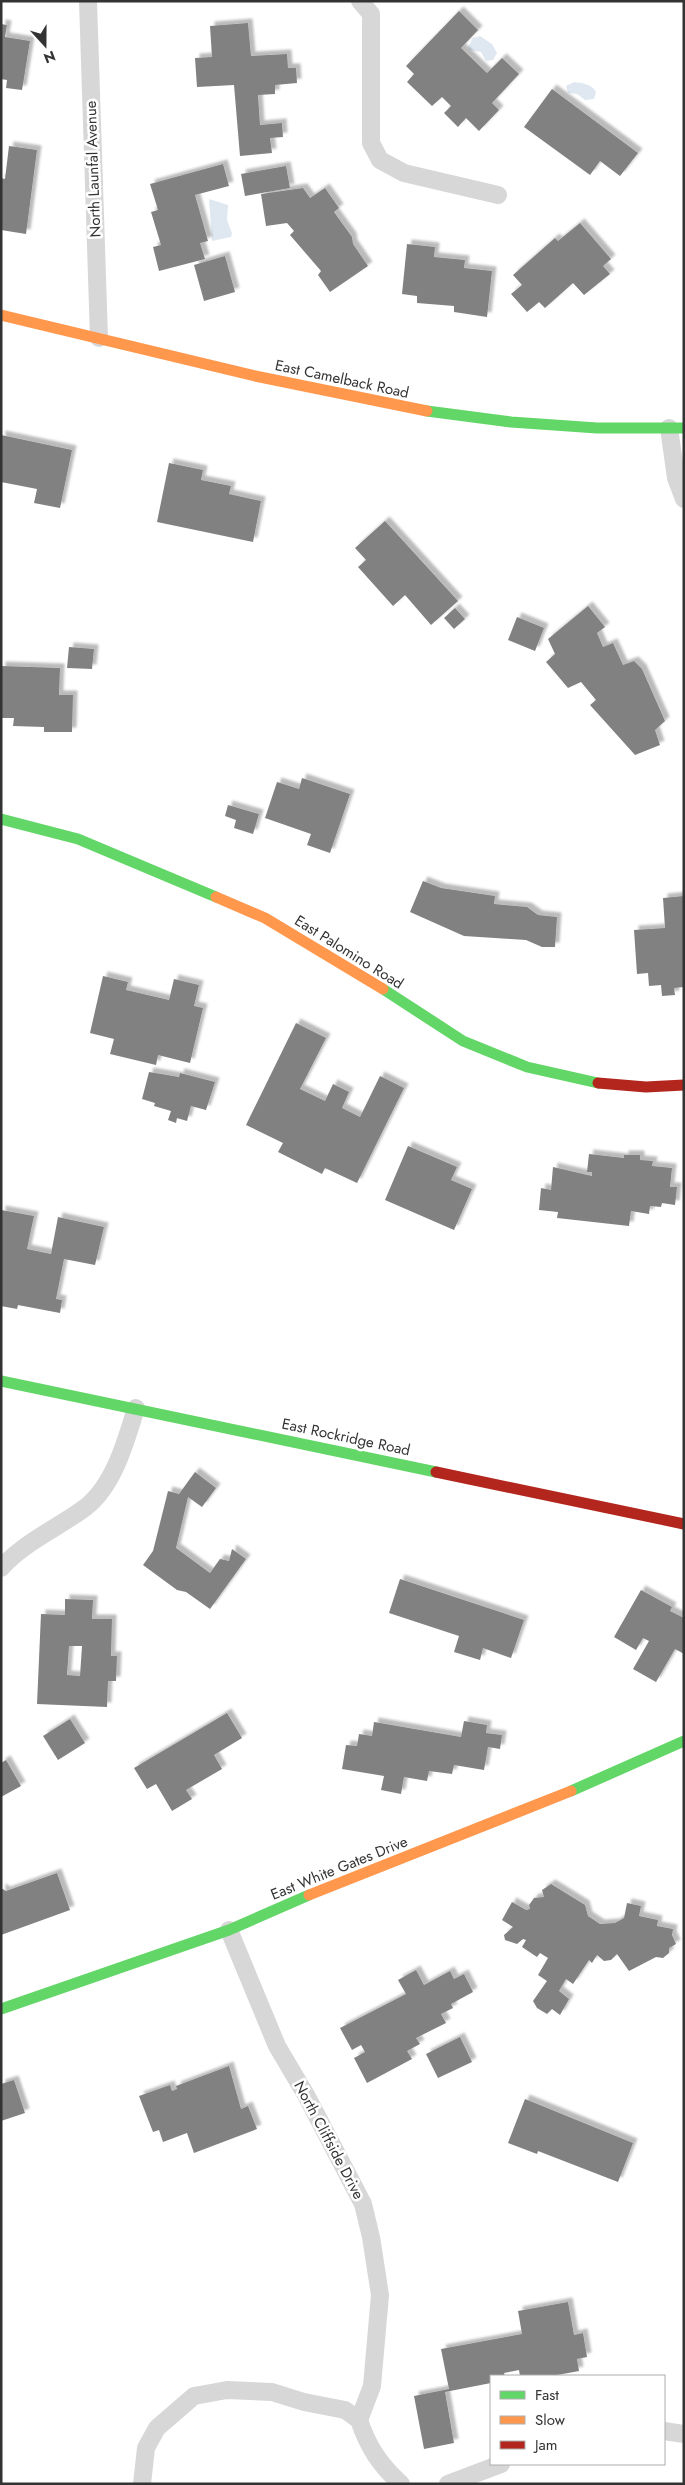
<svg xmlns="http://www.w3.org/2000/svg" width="685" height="2485" font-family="Jost,sans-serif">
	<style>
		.water { fill: #dfe8f1 }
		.building { fill: #818181; fill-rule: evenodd; filter: url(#shadow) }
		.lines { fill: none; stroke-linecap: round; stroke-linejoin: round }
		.street { stroke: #d7d7d7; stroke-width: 18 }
		.fast { stroke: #63d668; stroke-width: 11 }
		.slow { stroke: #ff974d; stroke-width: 11 }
		.jam { stroke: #b3261e; stroke-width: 11 }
		.labels { text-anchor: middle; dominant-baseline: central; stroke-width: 5; stroke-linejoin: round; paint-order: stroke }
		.street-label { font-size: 15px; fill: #333; stroke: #fff }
	</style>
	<defs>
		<filter id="shadow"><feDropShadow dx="4.5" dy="-4.5" stdDeviation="1" flood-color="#0004"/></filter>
	</defs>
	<rect width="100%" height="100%" fill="#fff"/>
	<g class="water">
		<polygon points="480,36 492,44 497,53 493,60 486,61 481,52 470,50 468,47 473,38"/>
		<path d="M574 82C582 83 592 84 596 92L594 99 585 100 577 94 568 93 566 86Z"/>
		<polygon points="209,199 228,205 227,220 232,233 231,237 212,241"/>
	</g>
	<g class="building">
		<polygon points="459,11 478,30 461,48 487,73 502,58 519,74 492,103 499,110 479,131 466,118 458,127 444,113 451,106 442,97 432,106 407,82 414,74 406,66"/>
		<polygon points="248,23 251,56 287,54 288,68 296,68 297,83 275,85 275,94 258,95 260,125 282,123 283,137 270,138 272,153 240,156 234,85 197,87 195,58 212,57 210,26"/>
		<polygon points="1,24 7,25 5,37 30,41 22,90 6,88 7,80 1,79"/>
		<polygon points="552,89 638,153 620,176 600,161 590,175 524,127"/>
		<polygon points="9,146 37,150 26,234 1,230 1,178 5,179"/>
		<polygon points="223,164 229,186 195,195 208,241 200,243 205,259 159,271 153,247 161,245 151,212 158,210 150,184"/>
		<polygon points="286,166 290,188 245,196 241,174"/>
		<polygon points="303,188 310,198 325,188 339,208 334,212 352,237 353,244 368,266 330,292 318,275 321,271 290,235 294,231 287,223 266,226 261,194"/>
		<polygon points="580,223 611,259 603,266 610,274 584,295 573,283 545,308 539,302 527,312 511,294 522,285 513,275 555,238 558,241"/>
		<polygon points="407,244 435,247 434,257 465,260 464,268 492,271 487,317 454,312 454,306 417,303 417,296 402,294"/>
		<polygon points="225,256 235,292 204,301 194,265"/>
		<polygon points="1,435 72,450 60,508 34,503 37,489 1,482"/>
		<polygon points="169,463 203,470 201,480 231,486 229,494 261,501 253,542 157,522"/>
		<polygon points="385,521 458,601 431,625 405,595 393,606 358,567 366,560 355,548"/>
		<polygon points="588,606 605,627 597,633 603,647 613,643 623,665 634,661 642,669 665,721 655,730 660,745 635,755 590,705 596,700 581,682 568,688 546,662 555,654 548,639"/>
		<polygon points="455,608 465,619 454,629 444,618"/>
		<polygon points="517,617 544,628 535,651 508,640"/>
		<polygon points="69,647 94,649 92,669 67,668"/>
		<polygon points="1,666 60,668 59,695 73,695 72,732 44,732 44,727 13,726 14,718 1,718"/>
		<polygon points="302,778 350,794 330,853 307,845 311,834 265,818 277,782 299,789"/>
		<polygon points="228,805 259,814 253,834 234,828 236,820 225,816"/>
		<polygon points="423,881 441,888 495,896 494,904 527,907 538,915 557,917 555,947 542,947 526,940 464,936 410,912"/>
		<polygon points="684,896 684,987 674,988 675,995 662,996 661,985 649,986 648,973 637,974 634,930 665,928 663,898"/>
		<polygon points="103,976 128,982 126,990 169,1000 174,979 199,985 194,1006 203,1008 190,1063 158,1055 156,1065 110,1054 114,1039 90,1033"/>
		<polygon points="296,1023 326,1038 300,1089 325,1101 333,1084 349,1092 342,1108 360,1117 380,1076 404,1088 357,1183 325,1168 322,1174 278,1152 283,1143 246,1125"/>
		<polygon points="149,1072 179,1077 180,1073 215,1082 206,1110 191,1106 187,1121 177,1118 176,1123 168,1120 171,1111 154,1106 155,1103 142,1099"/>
		<polygon points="408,1146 457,1167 451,1180 472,1189 454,1230 385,1200"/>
		<polygon points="589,1154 624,1158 624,1155 640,1155 640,1160 653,1161 652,1166 672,1168 670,1187 677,1187 675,1205 662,1203 661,1207 650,1206 649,1214 631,1211 629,1226 557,1218 558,1212 539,1210 541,1188 551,1190 553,1167 592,1176 592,1172 587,1172"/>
		<polygon points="1,1210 34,1216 27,1249 51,1254 58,1217 104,1227 95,1265 64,1259 56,1299 62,1300 60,1313 18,1305 17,1309 1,1306"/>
		<polygon points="195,1472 216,1488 202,1507 188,1497 176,1548 210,1573 220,1559 229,1561 232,1549 246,1559 210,1609 186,1592 177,1590 143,1565 153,1551 168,1491 179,1494"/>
		<polygon points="400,1579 524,1620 511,1658 483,1648 480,1660 454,1652 459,1636 389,1613"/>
		<polygon points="641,1590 672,1607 670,1611 684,1618 684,1654 675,1649 656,1682 633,1669 649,1641 643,1638 636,1650 614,1637"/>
		<path d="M65 1599 93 1600 92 1619H112L111 1656H117L116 1681H108L107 1707 37 1704 41 1614 65 1615ZM69 1646H82L80 1676 67 1675Z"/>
		<polygon points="227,1713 242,1738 214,1755 222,1769 186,1790 192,1799 172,1811 156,1784 147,1789 134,1768"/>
		<polygon points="70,1719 85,1743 58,1760 43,1736"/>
		<polygon points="464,1721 487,1725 486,1733 502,1735 500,1749 488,1747 484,1770 454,1765 452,1774 429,1771 427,1781 404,1777 401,1794 381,1790 384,1776 342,1769 346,1745 357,1746 359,1734 372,1736 374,1722 461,1737"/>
		<polygon points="6,1760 21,1786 1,1797 1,1763"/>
		<polygon points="57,1873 70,1910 1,1935 1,1888 6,1891"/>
		<polygon points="551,1884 585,1905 588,1916 600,1924 615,1923 624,1918 627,1903 641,1906 639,1916 658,1920 657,1926 673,1929 672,1935 676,1944 669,1948 669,1953 663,1958 656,1957 629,1971 617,1954 611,1960 604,1961 597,1955 592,1963 589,1960 573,1984 566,1979 559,1991 569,1999 560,2015 552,2009 547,2014 537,2008 533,2001 547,1981 538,1975 548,1958 540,1953 537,1957 522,1947 526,1940 523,1939 517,1944 505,1940 504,1935 513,1927 502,1920 512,1902 526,1910 530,1909 529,1905 534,1898 544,1897 542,1890"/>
		<polygon points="416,1970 424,1985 450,1971 454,1979 464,1974 473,1992 451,2004 453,2008 441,2014 446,2023 416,2038 420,2044 407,2051 412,2059 367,2083 354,2058 365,2052 361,2045 352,2050 340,2028 406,1994 398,1980"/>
		<polygon points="460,2037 472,2062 438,2078 426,2054"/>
		<polygon points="229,2066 241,2109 248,2106 257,2129 194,2153 187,2133 163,2142 159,2130 153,2132 139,2096 170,2085 172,2091 177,2089 176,2086"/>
		<polygon points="14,2080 25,2113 1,2121 1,2084"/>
		<polygon points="525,2099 633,2143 618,2182 538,2151 537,2154 508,2143"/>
		<polygon points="568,2302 574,2335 583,2333 587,2357 577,2359 579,2371 552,2376 520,2376 519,2370 504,2373 505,2376 491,2376 491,2383 445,2392 454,2443 424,2449 414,2396 449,2389 441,2349 522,2334 518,2311"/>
	</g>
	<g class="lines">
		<g class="street">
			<polyline points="88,1 99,338"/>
			<polyline points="360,1 371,14 371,143 380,160 404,173 498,195"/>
			<polyline points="669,428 676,478 684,499"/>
			<path d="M1 1568C24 1542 58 1528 86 1507 114 1485 126 1441 136 1408"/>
			<polyline points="229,1930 277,2046 306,2095 363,2204 371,2237 380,2295 372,2386 359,2420"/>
			<path d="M359 2420C368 2447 380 2465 401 2484"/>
			<polyline points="664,2431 684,2434"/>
			<polyline points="142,2484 146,2448 157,2428 194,2396 227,2390 272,2392 304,2402 345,2410 359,2420"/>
			<polyline points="448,2484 501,2464"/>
		</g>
		<g class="fast">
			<polyline points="427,411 511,422 597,428 684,428"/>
			<polyline points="1,819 78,839 216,897"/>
			<polyline points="383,989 463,1041 527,1067 598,1083"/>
			<polyline points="1,1381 436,1472"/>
			<polyline points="571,1791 684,1741"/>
			<polyline points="1,2009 229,1930 309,1895"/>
		</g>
		<g class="slow">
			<polyline points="1,315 255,376 427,411"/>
			<polyline points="216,897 265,918 383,989"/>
			<polyline points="309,1895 571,1791"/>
		</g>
		<g class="jam">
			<polyline points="598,1083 646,1087 684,1085"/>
			<polyline points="436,1472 684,1524"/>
		</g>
	</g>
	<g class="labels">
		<g class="street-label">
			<text transform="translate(93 169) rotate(-92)">North Launfal Avenue</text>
			<text transform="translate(342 379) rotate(12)">East Camelback Road</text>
			<text transform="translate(349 952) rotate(32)">East Palomino Road</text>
			<text transform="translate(346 1437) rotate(12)">East Rockridge Road</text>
			<text transform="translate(339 1868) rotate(-22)">East White Gates Drive</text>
			<text transform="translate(329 2140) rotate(62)">North Cliffside Drive</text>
		</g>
	</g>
	<rect width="685" height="2485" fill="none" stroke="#333333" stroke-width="5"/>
	<rect x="490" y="2375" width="175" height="90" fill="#ffffff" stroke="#adadad"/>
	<rect x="500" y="2391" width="25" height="8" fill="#63d668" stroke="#adadad"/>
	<text x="535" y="2400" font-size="15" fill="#333333">Fast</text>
	<rect x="500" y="2416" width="25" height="8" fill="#ff974d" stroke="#adadad"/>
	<text x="535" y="2425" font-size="15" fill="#333333">Slow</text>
	<rect x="500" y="2441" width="25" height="8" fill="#b3261e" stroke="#adadad"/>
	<text x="535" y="2450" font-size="15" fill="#333333">Jam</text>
	<g transform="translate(45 45) rotate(159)" stroke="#ffffff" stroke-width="4" paint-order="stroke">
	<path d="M0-4L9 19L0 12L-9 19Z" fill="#333333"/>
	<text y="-8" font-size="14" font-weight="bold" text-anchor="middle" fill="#333333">N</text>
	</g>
</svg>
